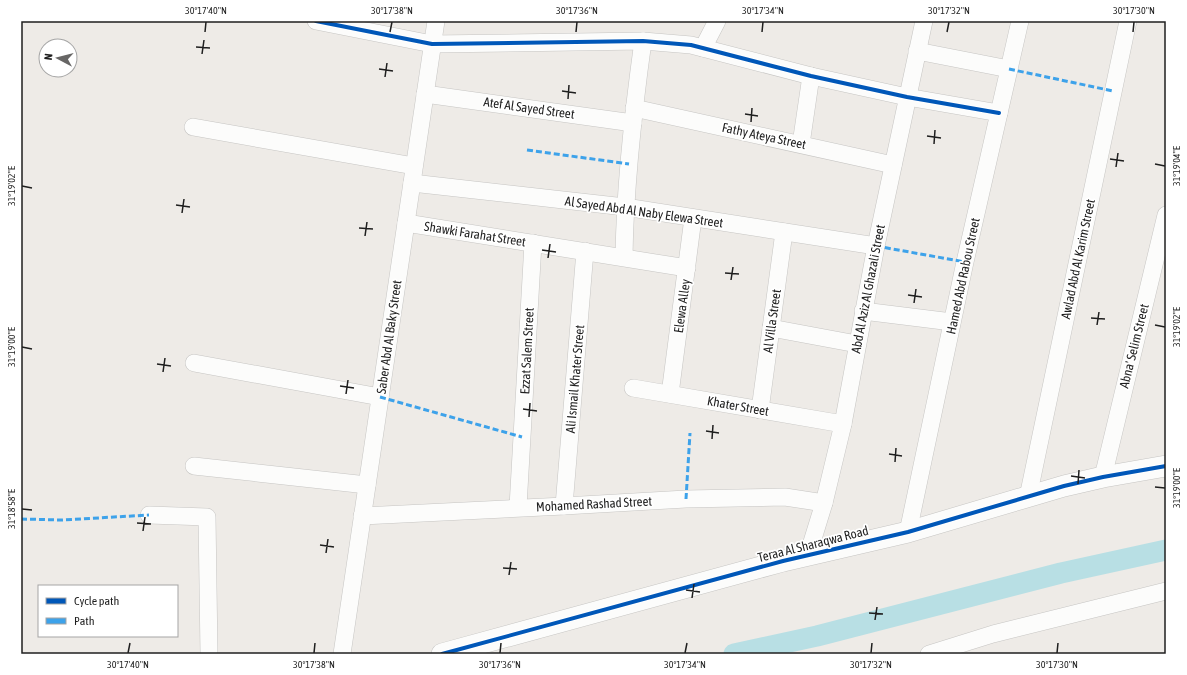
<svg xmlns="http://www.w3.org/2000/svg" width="1187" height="675" font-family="'Asap Condensed',sans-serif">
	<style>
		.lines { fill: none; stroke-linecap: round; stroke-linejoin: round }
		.canal { stroke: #b8dfe4; stroke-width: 21 }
		.minor-casing { stroke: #c6c5c3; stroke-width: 18 }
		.tertiary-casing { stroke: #c6c5c3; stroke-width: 22 }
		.minor { stroke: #fcfcfb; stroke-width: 17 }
		.tertiary { stroke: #fcfcfb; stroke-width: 21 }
		.quiet { stroke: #3da2ea; stroke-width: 3; stroke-dasharray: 6 3; stroke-linecap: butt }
		.cycleway-casing { stroke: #fff; stroke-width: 6 }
		.cycleway { stroke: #0057b8; stroke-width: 4 }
		.ticks { fill: none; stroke: #1f1f1f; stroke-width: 1.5 }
		.labels { text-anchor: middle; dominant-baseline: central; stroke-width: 3.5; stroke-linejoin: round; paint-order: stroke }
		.street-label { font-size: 13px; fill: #1f1f1f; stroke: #fff }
		.neatline { fill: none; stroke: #1f1f1f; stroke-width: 1.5 }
		.ticks-label { font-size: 10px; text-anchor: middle; fill: #1f1f1f }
	</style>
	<rect width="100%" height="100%" fill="#eeebe7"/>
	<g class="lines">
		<polyline class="canal" points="734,654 817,636 1061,573 1166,550"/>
		<defs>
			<g id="minor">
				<polyline points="316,21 432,44 643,41 691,45 811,76 907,97 999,113"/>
				<polyline points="703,48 717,21"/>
				<polyline points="917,51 1009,69"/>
				<polyline points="425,94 633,123"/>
				<polyline points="634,108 893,165"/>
				<polyline points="193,127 414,166"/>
				<polyline points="801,144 811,76"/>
				<polyline points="412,183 625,207 876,246"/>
				<polyline points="406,223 687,268"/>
				<path d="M624 257C625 184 633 113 643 41"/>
				<polyline points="863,311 952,322"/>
				<polyline points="771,328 857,344"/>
				<polyline points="194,363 380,397"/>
				<polyline points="633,388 843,424"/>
				<polyline points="670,394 693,218"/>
				<polyline points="760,410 784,232"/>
				<polyline points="194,466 367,485"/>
				<polyline points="1103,477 1166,215"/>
				<polyline points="1028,497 1128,21"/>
				<polyline points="564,506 585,251"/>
				<polyline points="518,507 533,243"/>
				<polyline points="149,515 207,517 209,654"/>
				<polyline points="362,516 564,506 686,499 785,497 824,503"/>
				<polyline points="908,532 965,262 1020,21"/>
				<polyline points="808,555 824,503 843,424 876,246 924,21"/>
				<polyline points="342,654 436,21"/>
				<polyline points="929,654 993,634 1166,591"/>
			</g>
			<polyline id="tertiary" points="442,654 783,561 908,532 1064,486 1103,477 1166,466"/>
		</defs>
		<use href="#minor" class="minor-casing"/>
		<use href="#tertiary" class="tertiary-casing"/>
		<use href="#minor" class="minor"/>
		<use href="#tertiary" class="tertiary"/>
		<g class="quiet">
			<polyline points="1009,69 1113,91"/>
			<polyline points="527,150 629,164"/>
			<polyline points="876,246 965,262"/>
			<polyline points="380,397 522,437"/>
			<polyline points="686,499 690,433"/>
			<polyline points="21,519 62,520 149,515"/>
		</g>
		<defs>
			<g id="cycleway">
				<polyline points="316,21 432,44 643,41 691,45 811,76 907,97 999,113"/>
				<polyline points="442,654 783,561 908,532 1064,486 1103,477 1166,466"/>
			</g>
		</defs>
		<use href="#cycleway" class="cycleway-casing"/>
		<use href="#cycleway" class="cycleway"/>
	</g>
	<path class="ticks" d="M205 32 206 22M390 32 392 22M576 32 577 22M762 32 763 22M947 32 949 22M1133 32 1134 22M196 47 210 48M202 54 204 40M379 69 393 71M385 77 387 63M562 91 576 93M568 99 569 85M745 114 758 116M751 122 752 108M927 136 941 138M934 144 935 130M1110 159 1124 161M1155 164 1165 166M1116 167 1118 153M22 186 32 188M176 205 190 207M182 213 184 199M359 228 373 229M365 236 367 222M542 250 556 252M548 258 550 244M725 273 739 274M731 280 733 267M908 295 922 297M914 303 916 289M1091 318 1105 319M1097 325 1099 312M1155 325 1165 327M22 347 32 349M157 364 171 366M163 372 165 358M340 386 354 388M346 394 348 380M523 409 537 411M529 417 530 403M706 431 719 433M712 439 713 425M889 454 902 456M895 462 896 448M1071 476 1085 478M1078 484 1079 470M1155 487 1165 488M22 509 32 510M137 523 151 524M143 531 145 517M320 545 334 547M326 553 328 539M503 568 517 569M509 575 511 562M686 590 700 592M692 598 694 584M869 613 883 614M875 620 877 607M128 653 130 643M314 653 315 643M500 653 501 643M685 653 687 643M871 653 872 643M1057 653 1058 643"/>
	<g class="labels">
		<g class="street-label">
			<text transform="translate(529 108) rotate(8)">Atef Al Sayed Street</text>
			<text transform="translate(764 136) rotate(12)">Fathy Ateya Street</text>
			<text transform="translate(644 212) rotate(8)">Al Sayed Abd Al Naby Elewa Street</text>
			<text transform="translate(475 234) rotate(9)">Shawki Farahat Street</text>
			<text transform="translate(1078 259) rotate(-78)">Awlad Abd Al Karim Street</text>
			<text transform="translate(963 276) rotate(-78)">Hamed Abd Rabou Street</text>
			<text transform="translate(868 289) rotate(-79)">Abd Al Aziz Al Ghazali Street</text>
			<text transform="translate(682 306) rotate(-82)">Elewa Alley</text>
			<text transform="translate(772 321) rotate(-82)">Al Villa Street</text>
			<text transform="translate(389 337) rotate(-82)">Saber Abd Al Baky Street</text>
			<text transform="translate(1134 346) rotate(-76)">Abna' Selim Street</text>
			<text transform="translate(527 351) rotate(-87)">Ezzat Salem Street</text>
			<text transform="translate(575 379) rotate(-85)">Ali Ismail Khater Street</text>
			<text transform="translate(738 406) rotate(10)">Khater Street</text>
			<text transform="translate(594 504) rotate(-3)">Mohamed Rashad Street</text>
			<text transform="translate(813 544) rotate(-14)">Teraa Al Sharaqwa Road</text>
		</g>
	</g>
	<rect width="1187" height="675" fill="none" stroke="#ffffff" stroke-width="44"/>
	<rect x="38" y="585" width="140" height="52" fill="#ffffff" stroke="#a5a5a5"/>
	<rect x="46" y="598" width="20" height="6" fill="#0057b8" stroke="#a5a5a5"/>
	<text x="74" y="605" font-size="12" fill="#1f1f1f">Cycle path</text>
	<rect x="46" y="618" width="20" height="6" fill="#3da2ea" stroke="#a5a5a5"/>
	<text x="74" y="625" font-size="12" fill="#1f1f1f">Path</text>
	<g transform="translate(58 58) rotate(277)"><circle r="19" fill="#ffffff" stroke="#a5a5a5"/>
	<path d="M0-3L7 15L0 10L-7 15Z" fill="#676665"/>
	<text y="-6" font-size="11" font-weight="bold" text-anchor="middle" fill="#1f1f1f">N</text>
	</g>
	<rect x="22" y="22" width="1143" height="631" class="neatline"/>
	<g class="ticks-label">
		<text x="206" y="14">30°17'40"N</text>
		<text x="392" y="14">30°17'38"N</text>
		<text x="577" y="14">30°17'36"N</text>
		<text x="763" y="14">30°17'34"N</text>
		<text x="949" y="14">30°17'32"N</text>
		<text x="1134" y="14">30°17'30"N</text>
		<text transform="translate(1176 166) rotate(-90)" y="4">31°19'04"E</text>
		<text transform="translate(11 186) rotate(-90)" y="4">31°19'02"E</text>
		<text transform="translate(1176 327) rotate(-90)" y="4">31°19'02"E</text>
		<text transform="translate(11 347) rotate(-90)" y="4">31°19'00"E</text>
		<text transform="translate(1176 488) rotate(-90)" y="4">31°19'00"E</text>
		<text transform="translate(11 509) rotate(-90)" y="4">31°18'58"E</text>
		<text x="128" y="668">30°17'40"N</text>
		<text x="314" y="668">30°17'38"N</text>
		<text x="500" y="668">30°17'36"N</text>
		<text x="685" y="668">30°17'34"N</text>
		<text x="871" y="668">30°17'32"N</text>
		<text x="1057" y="668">30°17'30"N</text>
	</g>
</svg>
